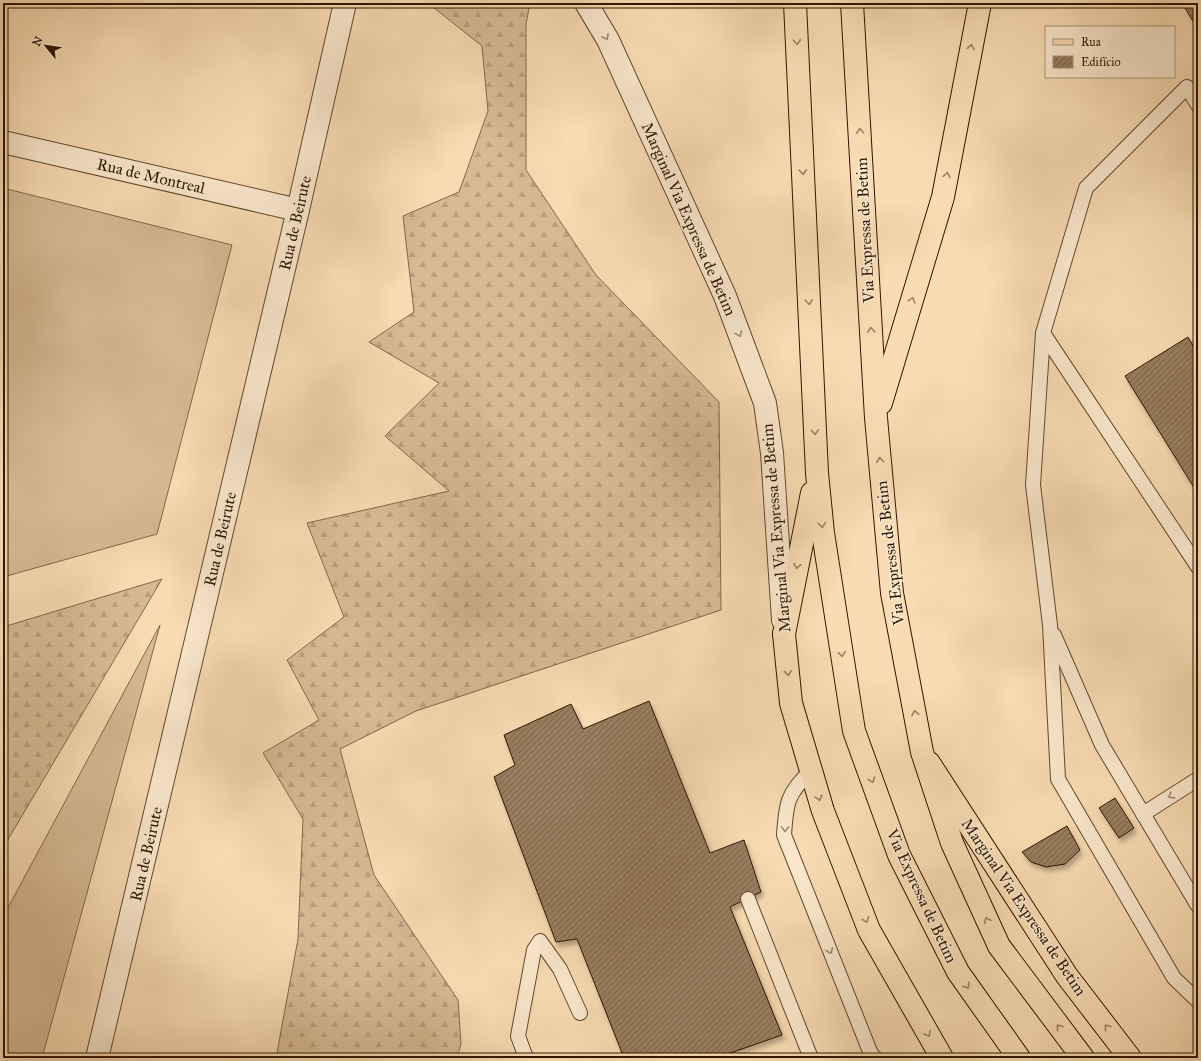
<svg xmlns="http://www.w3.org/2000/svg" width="1201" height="1061" font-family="'IM FELL Great Primer',serif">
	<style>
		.grass { fill: #d7ba95; stroke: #83684c }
		.forest { fill: url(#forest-firs); stroke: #83684c }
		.building { fill: url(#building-hatch); stroke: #2f1602; filter: url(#shadow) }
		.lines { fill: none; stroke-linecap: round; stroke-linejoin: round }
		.service-casing { stroke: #62482e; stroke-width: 16 }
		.minor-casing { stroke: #62482e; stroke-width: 24 }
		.tertiary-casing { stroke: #62482e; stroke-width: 24 }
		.primary-casing { stroke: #2f1602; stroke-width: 24 }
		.trunk-casing { stroke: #2f1602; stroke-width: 24 }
		.path { stroke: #2f1602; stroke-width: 2.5; stroke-dasharray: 1 2; stroke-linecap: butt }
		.service { stroke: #fbe8ce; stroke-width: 14 }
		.minor { stroke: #fbe8ce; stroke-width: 22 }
		.tertiary { stroke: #fbe8ce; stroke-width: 22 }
		.primary { stroke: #f9dcb3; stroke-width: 22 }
		.trunk { stroke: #f9dcb3; stroke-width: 22 }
		.oneway { stroke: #9f8a72 }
		.oneway2 { stroke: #9e8363 }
		.labels { text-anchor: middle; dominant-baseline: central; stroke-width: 3; stroke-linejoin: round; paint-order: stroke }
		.street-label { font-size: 16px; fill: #2f1602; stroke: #fbe8ce }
	</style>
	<defs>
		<pattern id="forest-firs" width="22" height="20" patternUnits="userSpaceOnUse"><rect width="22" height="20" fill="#d7ba95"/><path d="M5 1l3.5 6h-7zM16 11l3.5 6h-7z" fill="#b99f7f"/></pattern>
		<pattern id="building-hatch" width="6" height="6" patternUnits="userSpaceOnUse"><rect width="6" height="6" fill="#987d5e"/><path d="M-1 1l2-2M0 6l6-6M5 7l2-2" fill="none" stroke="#7c654b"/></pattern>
		<filter id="shadow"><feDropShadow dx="2.5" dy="4.5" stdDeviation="2" flood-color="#0004"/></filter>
	</defs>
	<rect width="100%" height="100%" fill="#f9dcb3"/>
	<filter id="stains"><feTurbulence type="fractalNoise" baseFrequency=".005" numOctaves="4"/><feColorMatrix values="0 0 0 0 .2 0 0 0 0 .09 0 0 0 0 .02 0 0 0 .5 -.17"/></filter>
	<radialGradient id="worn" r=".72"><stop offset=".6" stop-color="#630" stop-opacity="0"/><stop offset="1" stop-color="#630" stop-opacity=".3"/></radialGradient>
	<g class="grass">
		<polygon points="3,188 232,245 157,534 3,577"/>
		<polygon points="160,625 42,1058 3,1058 3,917"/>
	</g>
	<g class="forest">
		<polygon points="428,3 530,3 526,24 526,170 596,275 719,402 721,610 416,711 340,749 374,875 458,1000 461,1044 457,1058 276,1058 298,939 303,819 263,753 319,720 287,660 344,617 307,523 449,491 385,436 439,383 369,342 414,312 403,216 459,192 488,111 482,46"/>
		<polygon points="162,579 3,848 3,627"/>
	</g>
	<g class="building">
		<polygon points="1192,3 1198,3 1198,29 1185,8"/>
		<polygon points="1188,337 1198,354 1198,494 1125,376"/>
		<polygon points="649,701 710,853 744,840 761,892 730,907 782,1035 716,1058 624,1058 577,939 556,942 494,777 515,765 504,735 571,704 583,729"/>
		<polygon points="1115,798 1134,828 1119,838 1099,808"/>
		<polygon points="1067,826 1080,850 1065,864 1046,867 1031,862 1022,852"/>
	</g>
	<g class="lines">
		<defs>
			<g id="service">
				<polyline points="1198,105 1187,87 1086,188 1043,333 1033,485 1050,625 1058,779 1174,978 1198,1001"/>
				<polyline points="1043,333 1198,567"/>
				<polyline points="1054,635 1102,745 1198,906"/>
				<path d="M811 771C787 793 786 804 784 835L871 1054 875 1058"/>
				<polyline points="1143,814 1198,779"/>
				<polyline points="748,899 811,1058"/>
				<polyline points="526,1058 518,1036 534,950 540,941 560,969 580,1013"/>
			</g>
			<polyline id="minor" points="3,142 298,210"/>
			<g id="tertiary">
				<polyline points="586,3 608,40 725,296 765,403 772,453 783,620"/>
				<polyline points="97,1058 298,210 345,3"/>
			</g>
			<g id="primary">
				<polyline points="784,634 791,703 823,811 869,930 942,1058"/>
				<polyline points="929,763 1067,976 1130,1058"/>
			</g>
			<g id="trunk">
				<polyline points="795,3 817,473 823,533 854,731 899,855 958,972 1019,1058"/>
				<polyline points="852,3 876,418 892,593 922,752 952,843 999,946 1083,1058"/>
				<polyline points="881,403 943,197 980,3"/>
				<polyline points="784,634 812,493"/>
			</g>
		</defs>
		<use href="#service" class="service-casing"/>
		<use href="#minor" class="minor-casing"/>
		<use href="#tertiary" class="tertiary-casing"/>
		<use href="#primary" class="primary-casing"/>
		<use href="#trunk" class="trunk-casing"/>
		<polyline class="path" points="724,1055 725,1058"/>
		<use href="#service" class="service"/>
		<use href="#minor" class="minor"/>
		<use href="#tertiary" class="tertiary"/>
		<use href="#primary" class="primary"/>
		<use href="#trunk" class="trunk"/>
	</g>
	<defs><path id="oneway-chevron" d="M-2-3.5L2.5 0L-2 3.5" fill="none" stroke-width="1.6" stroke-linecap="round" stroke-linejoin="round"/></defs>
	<g class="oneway">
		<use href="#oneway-chevron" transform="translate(606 37) rotate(61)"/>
		<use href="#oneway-chevron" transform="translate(739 334) rotate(69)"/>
		<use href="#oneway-chevron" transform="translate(1171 796) rotate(148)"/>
		<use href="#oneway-chevron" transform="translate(785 829) rotate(92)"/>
		<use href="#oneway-chevron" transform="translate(830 951) rotate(68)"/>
	</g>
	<g class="oneway2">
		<use href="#oneway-chevron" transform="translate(797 42) rotate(87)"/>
		<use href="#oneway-chevron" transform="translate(971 47) rotate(-79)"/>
		<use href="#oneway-chevron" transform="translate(860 131) rotate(-93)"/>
		<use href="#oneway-chevron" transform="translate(803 172) rotate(87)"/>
		<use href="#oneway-chevron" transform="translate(947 175) rotate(-79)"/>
		<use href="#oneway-chevron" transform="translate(912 300) rotate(-73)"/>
		<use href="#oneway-chevron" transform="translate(809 302) rotate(87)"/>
		<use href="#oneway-chevron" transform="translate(871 330) rotate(-93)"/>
		<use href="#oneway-chevron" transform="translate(815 432) rotate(87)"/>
		<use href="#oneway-chevron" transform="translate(880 460) rotate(-95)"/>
		<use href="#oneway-chevron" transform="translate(822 525) rotate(84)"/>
		<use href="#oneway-chevron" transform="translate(797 566) rotate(101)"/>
		<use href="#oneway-chevron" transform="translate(842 654) rotate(81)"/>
		<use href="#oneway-chevron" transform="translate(788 673) rotate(84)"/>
		<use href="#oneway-chevron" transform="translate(915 713) rotate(-101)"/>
		<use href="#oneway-chevron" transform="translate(872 780) rotate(70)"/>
		<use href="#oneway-chevron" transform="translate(819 798) rotate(74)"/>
		<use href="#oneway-chevron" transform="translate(866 920) rotate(69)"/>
		<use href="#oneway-chevron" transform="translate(987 920) rotate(-114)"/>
		<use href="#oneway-chevron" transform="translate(967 986) rotate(55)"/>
		<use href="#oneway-chevron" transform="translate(1059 1027) rotate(-127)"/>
		<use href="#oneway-chevron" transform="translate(1107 1027) rotate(-128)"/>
		<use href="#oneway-chevron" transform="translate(928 1034) rotate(60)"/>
	</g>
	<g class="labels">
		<g class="street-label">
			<text transform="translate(151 176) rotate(13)">Rua de Montreal</text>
			<text transform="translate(689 219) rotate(66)">Marginal Via Expressa de Betim</text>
			<text transform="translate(295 223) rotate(-77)">Rua de Beirute</text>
			<text transform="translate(865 230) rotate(-93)">Via Expressa de Betim</text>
			<text transform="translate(776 528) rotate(-95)">Marginal Via Expressa de Betim</text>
			<text transform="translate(220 539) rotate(-77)">Rua de Beirute</text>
			<text transform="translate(890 553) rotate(-97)">Via Expressa de Betim</text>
			<text transform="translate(146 854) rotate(-77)">Rua de Beirute</text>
			<text transform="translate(922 896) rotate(65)">Via Expressa de Betim</text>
			<text transform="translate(1024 907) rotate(56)">Marginal Via Expressa de Betim</text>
		</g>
	</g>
	<rect width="1201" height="1061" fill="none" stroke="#f9dcb3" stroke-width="16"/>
	<rect x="4" y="4" width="1193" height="1053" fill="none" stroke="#2f1602" stroke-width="2"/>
	<rect x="8" y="8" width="1185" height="1045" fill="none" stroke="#2f1602"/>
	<rect x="1045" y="26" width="130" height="52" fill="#fbe8ce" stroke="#a9947c"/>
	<rect x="1053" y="39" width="20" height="6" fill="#f9dcb3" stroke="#a9947c"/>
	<text x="1081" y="46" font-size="12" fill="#2f1602">Rua</text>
	<rect x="1053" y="56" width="20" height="12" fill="url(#building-hatch)" stroke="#a9947c"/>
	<text x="1081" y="66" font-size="12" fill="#2f1602">Edifício</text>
	<g transform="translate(46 46) rotate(299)" stroke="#fbe8ce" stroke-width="3" paint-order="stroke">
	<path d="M0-3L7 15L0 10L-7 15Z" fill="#2f1602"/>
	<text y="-6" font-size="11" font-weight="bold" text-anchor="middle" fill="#2f1602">N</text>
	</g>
	<rect width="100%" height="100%" filter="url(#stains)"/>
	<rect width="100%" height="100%" fill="url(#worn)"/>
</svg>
